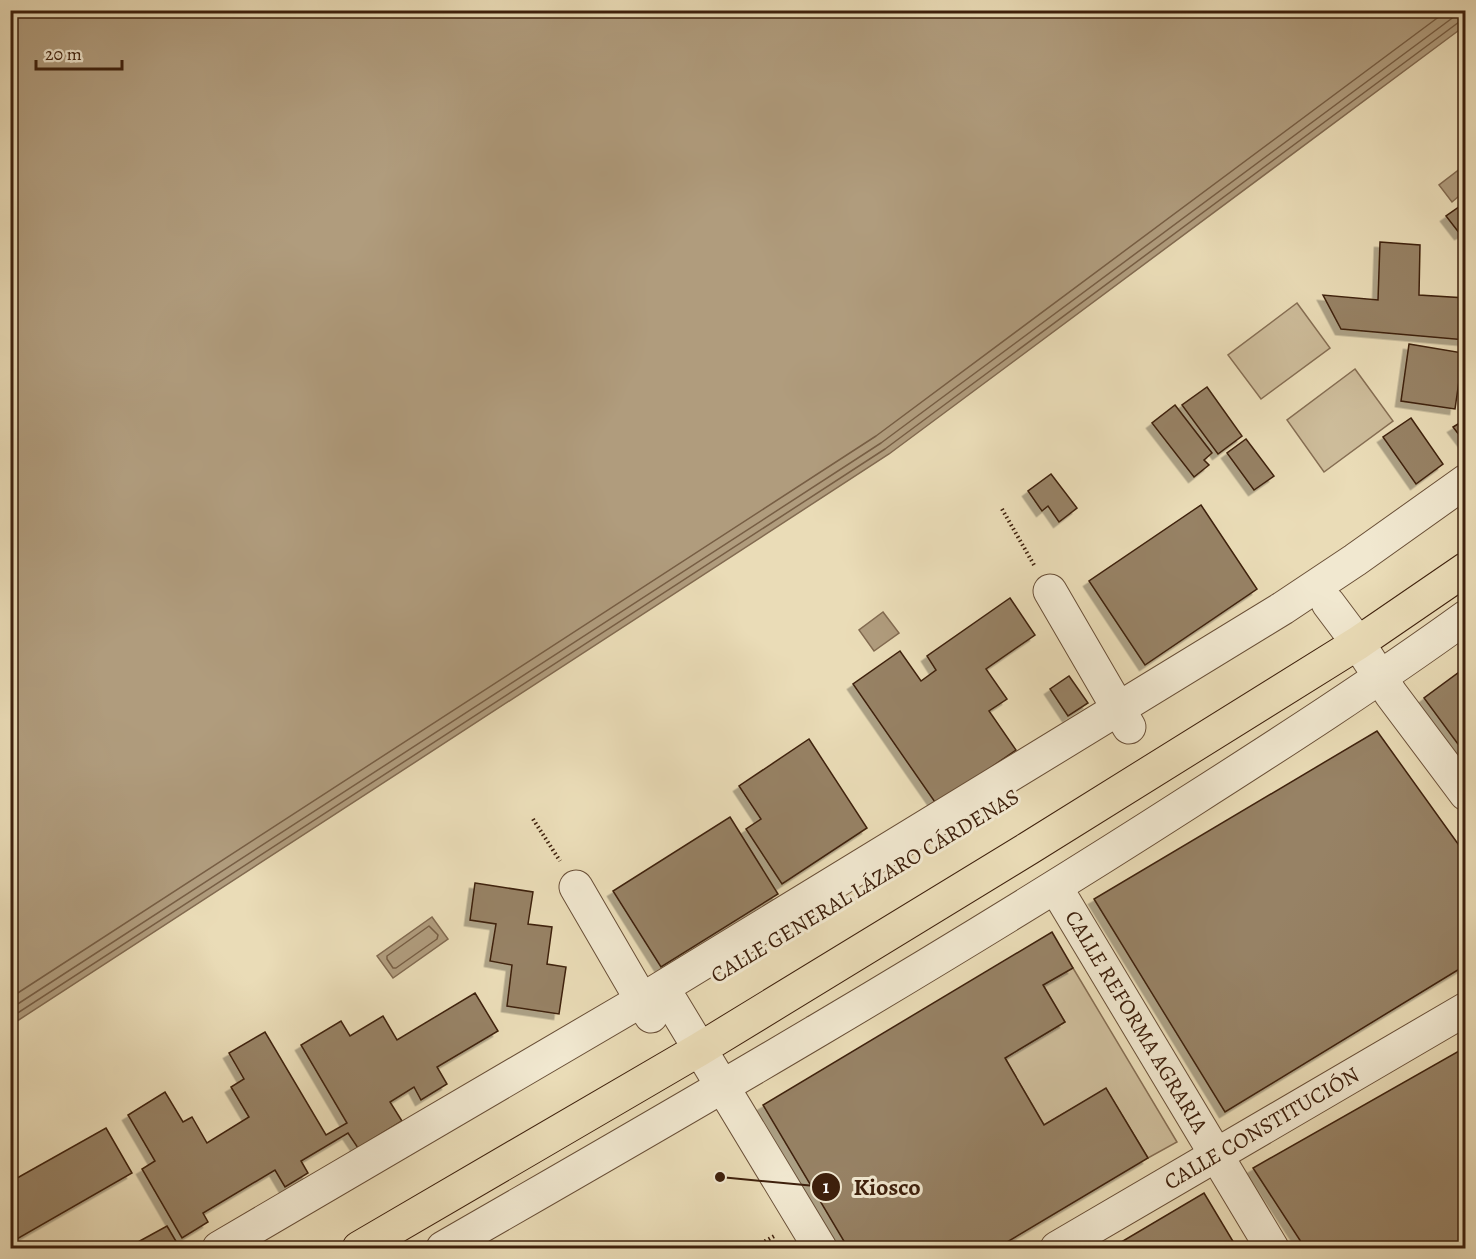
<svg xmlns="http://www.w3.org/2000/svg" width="1476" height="1259" font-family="Alegreya,serif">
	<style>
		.green { fill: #cdbc9a; stroke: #866e53; stroke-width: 1.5 }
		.water { fill: #b09c7d; stroke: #826a50; stroke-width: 1.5 }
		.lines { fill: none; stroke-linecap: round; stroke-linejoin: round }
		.shore { stroke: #775e44; stroke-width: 1.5 }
		.building { fill: #978265; stroke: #3e200c; stroke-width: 1.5; filter: url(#shadow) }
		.minor-casing { stroke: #694f37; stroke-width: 35 }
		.major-casing { stroke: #3e200c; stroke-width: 35 }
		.path { stroke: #3e200c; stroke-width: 4; stroke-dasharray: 1.5 3; stroke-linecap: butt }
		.minor { stroke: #f1e8d0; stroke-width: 33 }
		.major { stroke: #eadcb7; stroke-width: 33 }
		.labels { text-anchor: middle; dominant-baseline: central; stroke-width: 6; stroke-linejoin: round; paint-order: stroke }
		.street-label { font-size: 22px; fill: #3e200c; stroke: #f1e8d0 }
		.leader { fill: none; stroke: #3e200c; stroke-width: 2 }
		.callout-dot { fill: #3e200c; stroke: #f1e8d0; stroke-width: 2 }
		.mark-label { font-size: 18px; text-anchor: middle; font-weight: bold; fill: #fff }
		.callout-label { font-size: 24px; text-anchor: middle; font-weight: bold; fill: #3e200c; stroke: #f1e8d0; stroke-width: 6; stroke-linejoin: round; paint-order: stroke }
	</style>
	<defs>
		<filter id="shadow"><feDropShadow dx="-5.5" dy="5.5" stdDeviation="0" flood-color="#0004"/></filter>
	</defs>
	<rect width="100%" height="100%" fill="#eadcb7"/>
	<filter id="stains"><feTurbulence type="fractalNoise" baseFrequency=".00333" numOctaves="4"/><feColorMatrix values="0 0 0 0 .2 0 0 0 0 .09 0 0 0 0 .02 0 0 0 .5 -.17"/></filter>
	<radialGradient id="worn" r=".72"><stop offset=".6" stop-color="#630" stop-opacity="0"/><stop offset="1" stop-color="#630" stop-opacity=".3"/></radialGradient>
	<g class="green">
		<polygon points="1297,303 1330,348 1261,399 1228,355"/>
		<polygon points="1355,369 1393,421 1324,472 1287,420"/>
		<polygon points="1073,968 1177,1142 1148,1158 1106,1089 1044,1125 1005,1058 1065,1022 1043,985"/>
	</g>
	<g class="water">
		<polygon points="11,10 1465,10 1466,25 889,454 11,1025"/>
		<polygon points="1465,165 1465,191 1452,202 1439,185"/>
		<polygon points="883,612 899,633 874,651 859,630"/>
		<polygon points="432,917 448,939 393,978 377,956"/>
	</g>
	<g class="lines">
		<g class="shore">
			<polygon points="429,926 438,935 437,939 396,968 393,968 387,959 387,956"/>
			<polyline points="10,998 876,436 1448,10"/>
			<polyline points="10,1009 881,443 1455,16 1466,13"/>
			<polyline points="10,1018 885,449 1459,22 1466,21"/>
		</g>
	</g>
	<g class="building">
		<polygon points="1466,202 1466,231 1460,234 1446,216"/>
		<polygon points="1380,242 1420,245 1419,295 1466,298 1466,340 1341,329 1323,295 1378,300"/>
		<polygon points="1409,344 1463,353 1455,409 1401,401"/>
		<polygon points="1207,387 1242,436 1218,454 1182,405"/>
		<polygon points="1175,405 1212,453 1204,460 1209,465 1194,477 1152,423"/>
		<polygon points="1411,418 1443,464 1416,484 1383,437"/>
		<polygon points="1466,419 1466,444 1453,427"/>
		<polygon points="1246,439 1274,476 1254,490 1227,453"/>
		<polygon points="1051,474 1077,508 1059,522 1048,506 1042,511 1028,491"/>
		<polygon points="1201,505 1257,589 1145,665 1089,581"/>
		<polygon points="1010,598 1035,635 986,669 1007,699 989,711 1016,750 937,805 853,684 900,651 921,681 936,670 927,656"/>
		<polygon points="1466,667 1466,755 1424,698"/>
		<polygon points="1069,676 1088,703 1068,716 1050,689"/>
		<polygon points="1377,731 1466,855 1466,965 1225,1112 1094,899"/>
		<polygon points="809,739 867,828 782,884 746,829 761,819 739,786"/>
		<polygon points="730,817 778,894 661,967 613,891"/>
		<polygon points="475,883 533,892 528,924 552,927 547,964 566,967 559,1014 507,1006 512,965 490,961 496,924 470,920"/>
		<polygon points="1052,932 1073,968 1043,985 1065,1022 1005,1058 1044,1125 1106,1088 1148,1158 997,1248 848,1248 763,1105"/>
		<polygon points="475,993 498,1031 437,1067 447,1084 421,1100 414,1087 390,1102 402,1121 358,1148 348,1133 301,1161 308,1173 285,1187 275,1170 203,1213 208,1222 182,1238 142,1169 155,1161 128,1115 165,1092 183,1122 192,1117 207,1143 249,1117 231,1087 244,1079 229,1053 265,1032 326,1135 347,1123 301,1045 341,1021 350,1036 383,1016 397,1040"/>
		<polygon points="1466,1047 1466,1248 1305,1248 1253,1168"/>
		<polygon points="106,1128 132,1173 10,1243 10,1182"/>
		<polygon points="1204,1193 1237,1248 1111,1248"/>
		<polygon points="167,1226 180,1248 127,1248"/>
	</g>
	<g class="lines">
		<defs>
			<g id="minor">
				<polyline points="1050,591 1129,727"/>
				<polyline points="1328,603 1358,643 1391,694 1466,794"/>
				<polyline points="576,887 651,1016"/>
				<path id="s1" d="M1056 888 1272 1248"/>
				<polyline points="672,1003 820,1248"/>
				<polyline points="219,1248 642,1000 1283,608 1355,560 1466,481"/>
				<path d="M443 1248C694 1104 945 959 1189 802 1283 742 1376 682 1466 617"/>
				<path id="s2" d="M1057 1248 1466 1009"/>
			</g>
			<polyline id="major" points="359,1248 700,1049 1029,848 1358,643 1466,569"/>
		</defs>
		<use href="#minor" class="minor-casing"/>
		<use href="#major" class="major-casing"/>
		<g class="path">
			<polyline points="1002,509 1034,565"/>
			<polyline points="533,819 560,861"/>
			<polyline points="753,1248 776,1235"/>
		</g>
		<use href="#minor" class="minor"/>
		<use href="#major" class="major"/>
	</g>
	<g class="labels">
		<g class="street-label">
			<text transform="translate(865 886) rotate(-31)">CALLE GENERAL LÁZARO CÁRDENAS</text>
			<text stroke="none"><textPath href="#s1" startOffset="156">CALLE REFORMA AGRARIA</textPath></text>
			<text stroke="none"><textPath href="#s2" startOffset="237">CALLE CONSTITUCIÓN</textPath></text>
		</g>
	</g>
	<path class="leader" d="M720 1177L826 1187"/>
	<g class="callout-dot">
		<circle cx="720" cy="1177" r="6"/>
		<circle cx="826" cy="1187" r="15"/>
	</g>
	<g class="mark-label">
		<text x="826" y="1193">1</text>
	</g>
	<g class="callout-label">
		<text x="887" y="1195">Kiosco</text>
	</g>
	<rect width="1476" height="1259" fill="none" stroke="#eadcb7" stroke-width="36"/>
	<rect x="12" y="12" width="1452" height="1235" fill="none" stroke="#3e200c" stroke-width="3"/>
	<rect x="18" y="18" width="1440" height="1223" fill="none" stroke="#3e200c" stroke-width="1.5"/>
	<path d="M36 60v9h86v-9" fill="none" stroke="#3e200c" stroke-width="3"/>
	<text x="45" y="60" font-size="18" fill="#3e200c" stroke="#f1e8d0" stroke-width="4.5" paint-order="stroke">20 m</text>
	<rect width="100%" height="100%" filter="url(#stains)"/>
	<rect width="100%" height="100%" fill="url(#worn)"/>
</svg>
